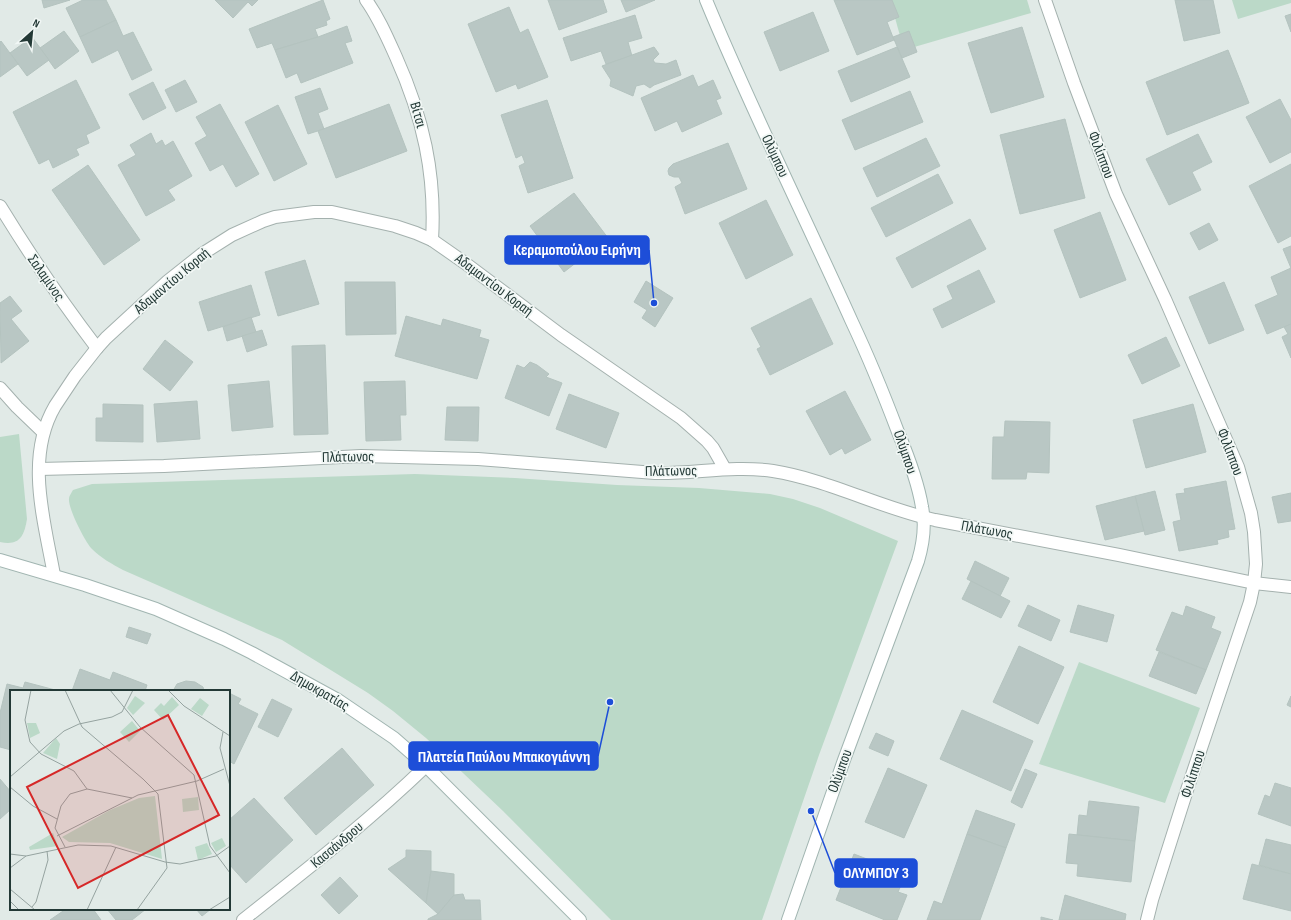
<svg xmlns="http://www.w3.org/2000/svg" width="1291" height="920" font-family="'Sofia Sans Condensed',sans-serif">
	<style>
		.green { fill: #bbd9c8 }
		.building { fill: #b9c7c4; stroke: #b4c3bf }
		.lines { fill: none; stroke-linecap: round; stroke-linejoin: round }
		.lane-casing { stroke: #a4b1ae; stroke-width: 14 }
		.street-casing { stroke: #a4b1ae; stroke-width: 14 }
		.secondary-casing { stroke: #a1b5b1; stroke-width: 14 }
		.lane { stroke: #fff; stroke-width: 12 }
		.street { stroke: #fff; stroke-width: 12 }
		.secondary { stroke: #fff; stroke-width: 12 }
		.labels { text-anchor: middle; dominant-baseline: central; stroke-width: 3.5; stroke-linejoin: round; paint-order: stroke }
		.street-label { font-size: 15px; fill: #233936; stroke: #f1f7f5 }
		.inset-road { fill: none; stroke: #95a3a0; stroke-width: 1 }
		.view { fill: #d62828; fill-opacity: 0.15; stroke: #d62828; stroke-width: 2 }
		.inset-edge { fill: none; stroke: #233936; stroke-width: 2 }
		.leader { fill: none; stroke: #1d4ed8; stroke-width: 1.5 }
		.callout-dot { fill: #1d4ed8; stroke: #f1f7f5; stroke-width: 1.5 }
		.callout { fill: #1d4ed8; stroke: #1d4ed8; stroke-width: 1.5 }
		.callout-label { font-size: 16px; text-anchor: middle; font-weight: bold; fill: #fff }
	</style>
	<rect width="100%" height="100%" fill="#e1eae7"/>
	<g class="green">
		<polygon points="890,0 1027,0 1031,13 904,50"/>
		<polygon points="1232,0 1291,0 1291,3 1238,19"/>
		<path d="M19 434 27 519C24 537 19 546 0 542V437Z"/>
		<path d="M415 474 515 478 617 485 699 488 770 494 793 499 820 508 898 541 819 755 762 920H611L503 811 463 773 426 738 393 711 368 693 282 640 123 570C112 564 101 558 92 549 85 542 68 508 69 499 69 496 72 492 73 490L92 484Z"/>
		<polygon points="1079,662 1200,708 1165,803 1039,764"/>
	</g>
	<g class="building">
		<polygon points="42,0 70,0 44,8"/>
		<polygon points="83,0 106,0 116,20 80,37 66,8"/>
		<polygon points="215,0 258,0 252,6 248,2 233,18"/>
		<polygon points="323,0 330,19 326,21 327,25 315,29 318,37 275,50 272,43 257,48 249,29"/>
		<polygon points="548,0 603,0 607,12 559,30"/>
		<polygon points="621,0 655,0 626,12"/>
		<polygon points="834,0 892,0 899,17 887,22 894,40 857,55"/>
		<polygon points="1175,0 1213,0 1220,33 1184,41"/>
		<polygon points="509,7 520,33 528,29 548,77 518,89 516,84 496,92 468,24"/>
		<polygon points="813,12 829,51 780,71 764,32"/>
		<polygon points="1291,14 1291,32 1285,16"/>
		<polygon points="635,15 642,38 628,42 632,56 606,64 601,51 571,61 563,38"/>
		<polygon points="116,20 123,36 133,32 152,70 132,80 118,50 92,63 80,37"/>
		<polygon points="347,26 352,41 345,43 353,63 301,83 297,73 286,78 275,50 318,37"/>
		<polygon points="1022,27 1044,97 991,113 968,43"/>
		<polygon points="64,31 79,51 55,69 40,48"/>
		<polygon points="909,31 917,52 902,58 893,37"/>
		<polygon points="32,37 49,60 27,76 10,53"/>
		<polygon points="1,41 18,64 0,77 0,42"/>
		<polygon points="654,47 659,54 653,60 655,63 666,64 676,60 681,75 654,85 650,88 644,84 636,86 633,96 610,86 611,80 602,66"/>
		<polygon points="897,47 910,77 851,102 838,71"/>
		<polygon points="1228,50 1249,103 1167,135 1146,82"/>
		<polygon points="693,75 698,87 713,80 721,98 716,100 722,114 682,132 677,121 655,131 641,98"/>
		<polygon points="76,80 100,128 86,135 89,143 76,149 79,155 53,168 49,159 39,164 13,112"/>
		<polygon points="185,80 197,102 176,112 165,90"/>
		<polygon points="153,82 166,108 143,120 129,94"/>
		<polygon points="320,88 328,109 318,113 324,129 308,134 295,97"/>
		<polygon points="910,91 923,122 855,150 842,120"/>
		<polygon points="1280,99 1291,120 1291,152 1270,163 1246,117"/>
		<polygon points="547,100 573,178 528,193 519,166 525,163 522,155 516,158 501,115"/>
		<polygon points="220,104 259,174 236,187 223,164 210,171 195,143 207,136 196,117"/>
		<polygon points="389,104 407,151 336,178 318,131"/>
		<polygon points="278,105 307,164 274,181 245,122"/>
		<polygon points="1065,119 1085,198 1020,214 1000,135"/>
		<polygon points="151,133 156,144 162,140 165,146 173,141 192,176 168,190 175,200 146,216 118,165 136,155 130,145"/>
		<polygon points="1198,134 1212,162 1192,172 1201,190 1169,205 1146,159"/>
		<polygon points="926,138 940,166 877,197 863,168"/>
		<polygon points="728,143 747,189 685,214 675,187 682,183 679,177 674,177 669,175 668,171 669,168 673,164"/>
		<polygon points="1291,164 1291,236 1278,243 1249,186"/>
		<polygon points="88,165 140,240 104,265 52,190"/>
		<polygon points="938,174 953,203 886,237 871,208"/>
		<polygon points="574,193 608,238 564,272 530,226"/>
		<polygon points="766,200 793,255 746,279 719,223"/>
		<polygon points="1100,212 1126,280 1080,298 1054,230"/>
		<polygon points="970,219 986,249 912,288 896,258"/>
		<polygon points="1209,223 1218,240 1199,250 1190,233"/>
		<polygon points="1291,246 1291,268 1283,249"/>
		<polygon points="305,260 319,304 278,316 265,272"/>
		<polygon points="1291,268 1291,324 1267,334 1255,305 1278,295 1271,277"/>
		<polygon points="979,270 995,302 942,328 933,309 953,299 947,286"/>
		<polygon points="646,281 673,298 655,327 642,318 647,310 634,302"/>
		<polygon points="345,282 395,282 396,334 346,335"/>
		<polygon points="1224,282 1244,330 1209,344 1189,297"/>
		<polygon points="251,285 260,315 208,331 199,302"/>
		<polygon points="10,296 22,311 11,319 29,341 1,363 0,303"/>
		<polygon points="811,298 833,344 770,375 757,349 761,347 751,328"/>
		<polygon points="406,316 441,326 443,319 481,330 479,337 489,340 477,379 395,356"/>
		<polygon points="251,317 256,332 227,341 223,327"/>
		<polygon points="1291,324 1291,358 1282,337 1288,334 1284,327"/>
		<polygon points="262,330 267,345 247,352 242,336"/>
		<polygon points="1166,337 1180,366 1142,384 1128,355"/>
		<polygon points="165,340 193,362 170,391 143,369"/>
		<polygon points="325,345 328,434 294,435 292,346"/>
		<polygon points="530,362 537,365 549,374 546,377 562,383 549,416 505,398 517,365 524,368"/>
		<polygon points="269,381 273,427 232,431 228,385"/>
		<polygon points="405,381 406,415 400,415 401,440 366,441 364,382"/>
		<polygon points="845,391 871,440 845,454 842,448 830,455 806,411"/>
		<polygon points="569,394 619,413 606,448 556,429"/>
		<polygon points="197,401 200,439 157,442 154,404"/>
		<polygon points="103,404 143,405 143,442 96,441 96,418 103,418"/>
		<polygon points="1193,404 1206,452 1146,468 1133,420"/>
		<polygon points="447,407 479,407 478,441 445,440"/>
		<polygon points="1005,421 1050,422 1049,473 1027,472 1026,479 992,479 993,437 1004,437"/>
		<polygon points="1226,481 1235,529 1228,530 1229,537 1217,540 1218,544 1179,551 1173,522 1181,520 1176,494 1185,493 1184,489"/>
		<polygon points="1155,491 1165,530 1145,535 1135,496"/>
		<polygon points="1291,493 1291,521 1278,523 1272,497"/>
		<polygon points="1135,496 1144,531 1105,540 1096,506"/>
		<polygon points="975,561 1009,578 1000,596 967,579"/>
		<polygon points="971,581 1010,601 1001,618 962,599"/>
		<polygon points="1028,605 1060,620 1051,641 1018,626"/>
		<polygon points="1078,605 1114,615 1107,642 1070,632"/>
		<polygon points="1186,606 1215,617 1211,628 1221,632 1206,670 1156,650 1172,612 1183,616"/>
		<polygon points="129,627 151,634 147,644 126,637"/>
		<polygon points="1019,646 1064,667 1038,724 993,702"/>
		<polygon points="1159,652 1206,670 1196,694 1149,676"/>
		<polygon points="80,669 110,680 113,672 147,685 145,691 72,691"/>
		<polygon points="186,681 195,682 203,687 204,691 173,691 177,684"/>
		<polygon points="25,682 59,691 11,691 11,750 0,747 0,713 7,684 23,688"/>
		<polygon points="229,693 241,699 238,704 258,714 234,764 229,761"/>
		<polygon points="1291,696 1291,707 1287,705"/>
		<polygon points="272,699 292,709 278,737 258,727"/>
		<polygon points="962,710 1033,741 1011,791 940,759"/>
		<polygon points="876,733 894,741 888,756 869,748"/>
		<polygon points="342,748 374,785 316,835 284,798"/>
		<polygon points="888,768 927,785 904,838 865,822"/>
		<polygon points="1025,769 1037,774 1022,808 1011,802"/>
		<polygon points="0,779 11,792 11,809 0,819"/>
		<polygon points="1275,783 1291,788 1291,826 1258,814 1265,795 1270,797"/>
		<polygon points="254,798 293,840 246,883 229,864 229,820"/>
		<polygon points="1089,801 1139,807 1135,841 1077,835 1079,815 1087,816"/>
		<polygon points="976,810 1015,824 1006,848 967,834"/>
		<polygon points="967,834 1006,848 980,920 927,920 934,901 942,904"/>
		<polygon points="1069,834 1135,841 1131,882 1077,876 1078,864 1066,863"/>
		<polygon points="1266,839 1291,845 1291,874 1259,865"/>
		<polygon points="406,850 431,851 431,871 426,903 388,869 406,857"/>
		<polygon points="854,854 906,874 898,892 907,895 897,920 885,920 836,900"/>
		<polygon points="1252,864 1291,874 1291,911 1243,899"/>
		<polygon points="431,871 454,874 454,895 438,914 426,903"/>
		<polygon points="340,877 358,896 339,914 321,895"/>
		<polygon points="463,894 465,900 480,900 481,920 428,920 428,919 438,914 454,895"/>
		<polygon points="1065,895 1126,914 1125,920 1059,920"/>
		<polygon points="66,909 93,909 101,920 50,920"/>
		<polygon points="107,909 146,909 132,920 116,920"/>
		<polygon points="196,909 211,909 202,916"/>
		<polygon points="1041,917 1053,920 1041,920"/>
	</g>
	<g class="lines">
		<defs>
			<polyline id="lane" points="0,388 17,407 43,432"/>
			<g id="street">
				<path d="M366 0C379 18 387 37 396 57 423 117 436 174 432 240"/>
				<polyline points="1045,0 1074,83 1116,194 1165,299 1238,467 1251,513 1254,532 1256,564 1254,583 1250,602 1187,790 1152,900 1147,920"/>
				<path d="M0 206C30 255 62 302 97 348"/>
				<path d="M39 469 164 466 361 456 478 459 655 473C694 474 733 465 773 471 829 480 880 508 935 520L1119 555 1254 583 1291 587"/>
				<path d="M54 575C44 520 25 457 55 406L75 376 97 348 106 338 168 281 202 254 232 235 263 221 275 217 314 212H332L395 226 416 233 432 240 465 263 561 335 681 418 707 441 713 448 725 469"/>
				<path d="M243 920C306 870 369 821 426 766"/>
			</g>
			<g id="secondary">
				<path d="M706 0C751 109 804 215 852 322 869 358 884 395 898 432 908 456 918 482 922 507 926 526 923 544 918 561L844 760 788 920"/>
				<polyline points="0,560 85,585 156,609 224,639 252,653 338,700 394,738 426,766 580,920"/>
			</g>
		</defs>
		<use href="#lane" class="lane-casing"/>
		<use href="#street" class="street-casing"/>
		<use href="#secondary" class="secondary-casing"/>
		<use href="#lane" class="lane"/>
		<use href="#street" class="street"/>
		<use href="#secondary" class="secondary"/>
	</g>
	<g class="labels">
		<g class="street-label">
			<text transform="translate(418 115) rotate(74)">Βίτσι</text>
			<text transform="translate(1101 155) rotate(69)">Φιλίππου</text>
			<text transform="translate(775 156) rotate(65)">Ολύμπου</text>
			<text transform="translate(46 278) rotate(55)">Σαλαμίνος</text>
			<text transform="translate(172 281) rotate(-40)">Αδαμαντίου Κοραή</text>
			<text transform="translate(494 285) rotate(37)">Αδαμαντίου Κοραή</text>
			<text transform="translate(905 452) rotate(71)">Ολύμπου</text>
			<text transform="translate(1230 452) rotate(69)">Φιλίππου</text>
			<text transform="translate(348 457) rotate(-1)">Πλάτωνος</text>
			<text transform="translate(671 471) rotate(-1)">Πλάτωνος</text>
			<text transform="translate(987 530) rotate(10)">Πλάτωνος</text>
			<text transform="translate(320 691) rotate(30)">Δημοκρατίας</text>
			<text transform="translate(840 771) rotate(-70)">Ολύμπου</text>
			<text transform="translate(1193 774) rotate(-72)">Φιλίππου</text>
			<text transform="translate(337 845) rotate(-40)">Κασσάνδρου</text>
		</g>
	</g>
	<g transform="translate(10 690)">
		<rect width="220" height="220" fill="#e1eae7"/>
		<path d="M125 6 135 13 123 25 117 18ZM162 7 169 15 153 30 144 20 151 13 154 16ZM190 8 199 15 192 26 181 19ZM122 31 130 41 119 52 110 42ZM17 33H26L30 43 20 48ZM46 48 50 54 47 69 33 63ZM145 106 152 169 100 153 59 152 52 147 100 120 129 108ZM188 107 189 120 173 122 172 109ZM43 143 48 156 20 160 19 157ZM212 148 216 156 206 162 201 153ZM197 153 202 164 188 170 185 157Z" fill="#bbd9c8"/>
		<path class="inset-road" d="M21 0 15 30 20 52 31 64 64 81 77 99M55 0 72 37 133 89 148 104 157 178 127 220M100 0 130 37 184 85 200 156 220 183M158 0 174 16 220 46M213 42 210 58 220 96M0 87 54 41 69 34 102 27 112 22 123 0M0 97 23 116 47 129M47 146 128 105 187 91 214 79M55 157 45 138 51 116 60 104 77 99 122 108M0 164 16 166M0 178 16 166 68 155 101 156 155 172 170 174 206 166 220 156M0 199 25 220M0 211 9 220M22 217 26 212 38 170 37 161M77 220 106 157M199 220 220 207"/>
		<path class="view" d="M158 25 209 125 68 198 17 97Z"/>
		<rect width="220" height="220" class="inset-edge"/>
	</g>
	<path class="leader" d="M654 303L649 250M610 702L598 756M811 811L835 873"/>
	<g class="callout-dot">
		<circle cx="654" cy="303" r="4"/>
		<circle cx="610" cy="702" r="4"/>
		<circle cx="811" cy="811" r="4"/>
	</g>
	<g class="callout">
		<rect x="505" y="236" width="144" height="28" rx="4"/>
		<rect x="409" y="742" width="189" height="28" rx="4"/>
		<rect x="835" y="859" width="82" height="28" rx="4"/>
	</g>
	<g class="callout-label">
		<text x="577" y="255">Κεραμοπούλου Ειρήνη</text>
		<text x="504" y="762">Πλατεία Παύλου Μπακογιάννη</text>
		<text x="876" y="878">ΟΛΥΜΠΟΥ 3</text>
	</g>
	<g transform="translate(32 32) rotate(27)" stroke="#f1f7f5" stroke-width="3" paint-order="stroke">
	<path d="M0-3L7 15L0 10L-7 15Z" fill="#233936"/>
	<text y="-6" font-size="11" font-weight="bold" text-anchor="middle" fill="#233936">N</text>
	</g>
</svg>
